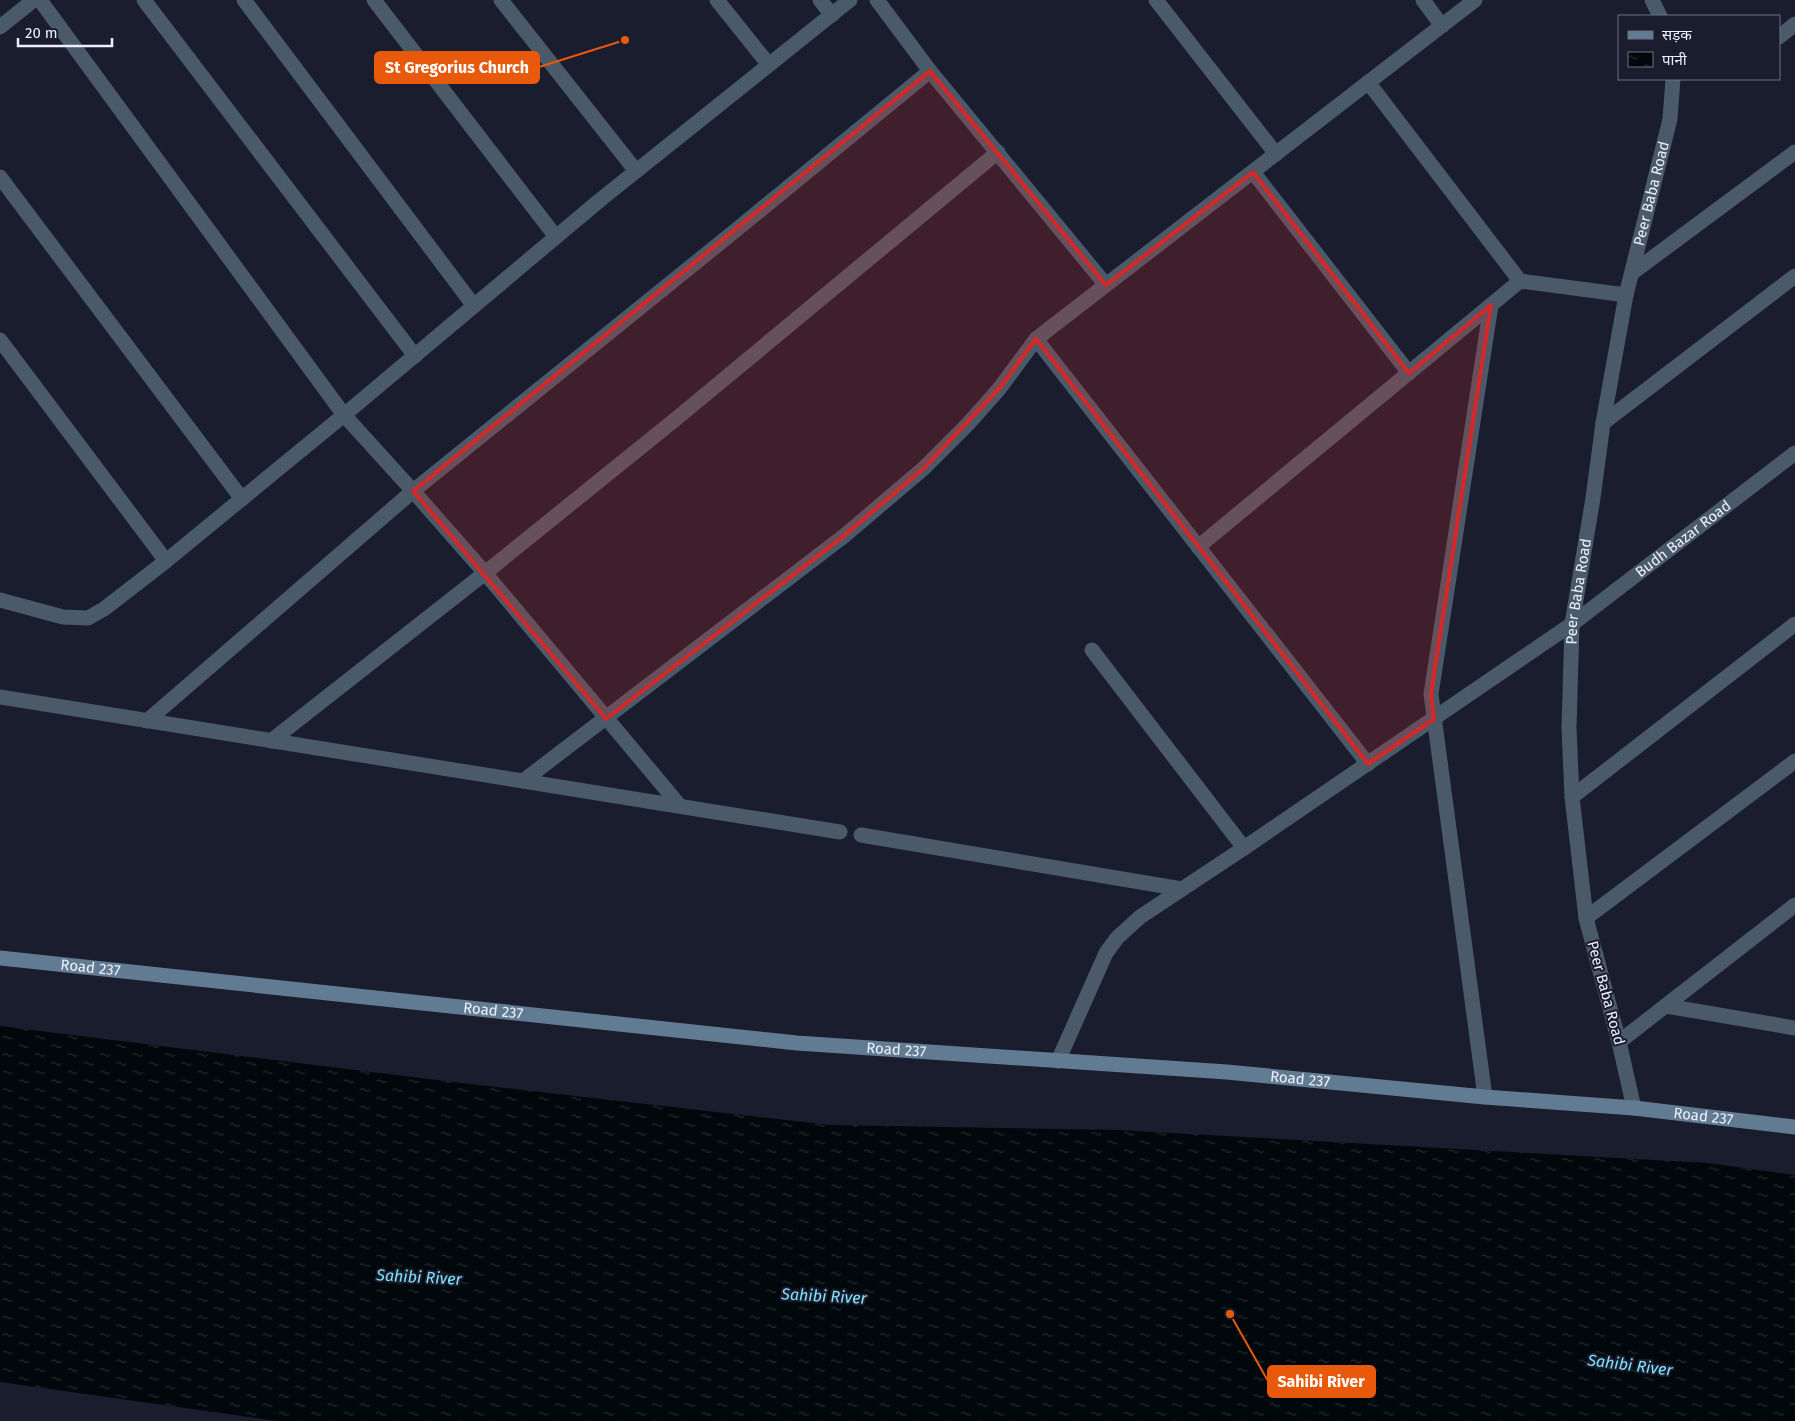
<svg xmlns="http://www.w3.org/2000/svg" width="1795" height="1421" font-family="'Fira Sans','Noto Sans Devanagari',sans-serif">
	<style>
		.water { fill: url(#water-ripples) }
		.lines { fill: none; stroke-linecap: round; stroke-linejoin: round }
		.street { stroke: #4a5a68; stroke-width: 15 }
		.secondary { stroke: #617b92; stroke-width: 15 }
		.marked { fill: #d62828; fill-opacity: 0.2; stroke: #d62828; stroke-width: 4; stroke-linejoin: round }
		.labels { text-anchor: middle; dominant-baseline: central; stroke-width: 4; stroke-linejoin: round; paint-order: stroke }
		.street-label { font-size: 15px; fill: #edf0fc; stroke: #1a1d2e }
		.water-label { font-size: 16px; font-style: italic; fill: #81e3fc; stroke: #1a1d2e }
		.leader { fill: none; stroke: #e8590c; stroke-width: 2 }
		.callout-dot { fill: #e8590c; stroke: #1a1d2e; stroke-width: 2 }
		.callout { fill: #e8590c; stroke: #e8590c; stroke-width: 2 }
		.callout-label { font-size: 16px; text-anchor: middle; font-weight: bold; fill: #fff }
	</style>
	<defs>
		<pattern id="water-ripples" width="26" height="14" patternUnits="userSpaceOnUse" patternTransform="scale(1.25)"><rect width="26" height="14" fill="#00080c"/><path d="M2 4q2-2 4 0t4 0M15 11q2-2 4 0t4 0" fill="none" stroke="#262c30"/></pattern>
	</defs>
	<rect width="100%" height="100%" fill="#1a1d2e"/>
	<polygon class="water" points="0,1026 445,1081 830,1125 1118,1130 1708,1163 1795,1175 1795,1421 278,1421 0,1382"/>
	<g class="lines">
		<g class="street">
			<polyline points="40,0 344,415 413,491 485,573 680,806"/>
			<polyline points="144,0 415,356"/>
			<polyline points="244,0 474,306"/>
			<polyline points="374,0 556,237"/>
			<polyline points="501,0 636,171"/>
			<polyline points="717,0 769,65"/>
			<polyline points="820,0 832,15"/>
			<polyline points="877,0 930,71 1106,285"/>
			<polyline points="1156,0 1276,154"/>
			<polyline points="1423,0 1442,26"/>
			<polyline points="1652,0 1660,16"/>
			<polyline points="0,27 34,0"/>
			<polyline points="1779,37 1795,24"/>
			<polyline points="1368,82 1520,281"/>
			<polyline points="1253,172 1409,373"/>
			<polyline points="0,177 242,499"/>
			<polyline points="1632,273 1795,152"/>
			<polyline points="1036,339 1368,764"/>
			<polyline points="0,340 166,561"/>
			<polyline points="1603,423 1795,276"/>
			<polyline points="1198,547 1520,281 1626,295"/>
			<polyline points="0,600 63,617 88,618 104,609 166,561 344,415 600,200 850,0"/>
			<polyline points="1092,650 1244,848"/>
			<polyline points="0,697 840,832"/>
			<polyline points="147,721 413,491 736,230 930,71"/>
			<polyline points="271,741 485,573 677,418 998,152"/>
			<polyline points="523,781 844,536 924,468 968,424 999,389 1036,339 1475,0"/>
			<polyline points="1572,797 1795,624"/>
			<polyline points="861,835 1182,889"/>
			<polyline points="1586,918 1795,761"/>
			<polyline points="1666,1006 1795,1028"/>
			<polyline points="1619,1042 1795,905"/>
			<path id="s1" d="M1058 1061 1106 953 1117 938 1140 917 1244 848 1572 624 1795 453"/>
			<polyline points="1485,1097 1431,694 1491,305"/>
			<path id="s2" d="M1634 1108 1619 1042 1586 918 1572 797 1569 728 1572 624 1593 498 1603 423 1626 295 1670 119 1673 79"/>
		</g>
		<path class="secondary" id="s3" d="M0 958 797 1043 1227 1072 1485 1097 1634 1108 1795 1127"/>
	</g>
	<path class="marked" d="M930 71 1106 285 1253 172 1409 373 1491 305 1431 694 1434 719 1368 764 1036 339 999 389 924 468 844 536 606 719 413 491Z"/>
	<g class="labels">
		<g class="street-label">
			<text stroke="none"><textPath href="#s2" startOffset="929">Peer Baba Road</textPath></text>
			<text stroke="none"><textPath href="#s1" startOffset="830">Budh Bazar Road</textPath></text>
			<text stroke="none"><textPath href="#s2" startOffset="524">Peer Baba Road</textPath></text>
			<text stroke="none"><textPath href="#s3" startOffset="91">Road 237</textPath></text>
			<text transform="translate(1606 993) rotate(75)">Peer Baba Road</text>
			<text stroke="none"><textPath href="#s3" startOffset="496">Road 237</textPath></text>
			<text stroke="none"><textPath href="#s3" startOffset="901">Road 237</textPath></text>
			<text stroke="none"><textPath href="#s3" startOffset="1306">Road 237</textPath></text>
			<text stroke="none"><textPath href="#s3" startOffset="1711">Road 237</textPath></text>
		</g>
		<g class="water-label">
			<text transform="translate(419 1277) rotate(3)">Sahibi River</text>
			<text transform="translate(824 1296) rotate(3)">Sahibi River</text>
			<text transform="translate(1630 1365) rotate(7)">Sahibi River</text>
		</g>
	</g>
	<path class="leader" d="M625 40L539 67M1230 1314L1268 1381"/>
	<g class="callout-dot">
		<circle cx="625" cy="40" r="5"/>
		<circle cx="1230" cy="1314" r="5"/>
	</g>
	<g class="callout">
		<rect x="375" y="52" width="164" height="31" rx="5"/>
		<rect x="1268" y="1366" width="107" height="31" rx="5"/>
	</g>
	<g class="callout-label">
		<text x="457" y="73">St Gregorius Church</text>
		<text x="1321" y="1387">Sahibi River</text>
	</g>
	<rect x="1618" y="15" width="162" height="65" fill="#1a1d2e" stroke="#6e7180"/>
	<rect x="1628" y="31" width="25" height="8" fill="#617b92" stroke="#6e7180"/>
	<text x="1662" y="40" font-size="15" fill="#edf0fc">सड़क</text>
	<rect x="1628" y="52" width="25" height="15" fill="url(#water-ripples)" stroke="#6e7180"/>
	<text x="1662" y="65" font-size="15" fill="#edf0fc">पानी</text>
	<path d="M18 38v8h94v-8" fill="none" stroke="#edf0fc" stroke-width="2.5"/>
	<text x="25" y="38" font-size="15" fill="#edf0fc" stroke="#1a1d2e" stroke-width="4" paint-order="stroke">20 m</text>
</svg>
